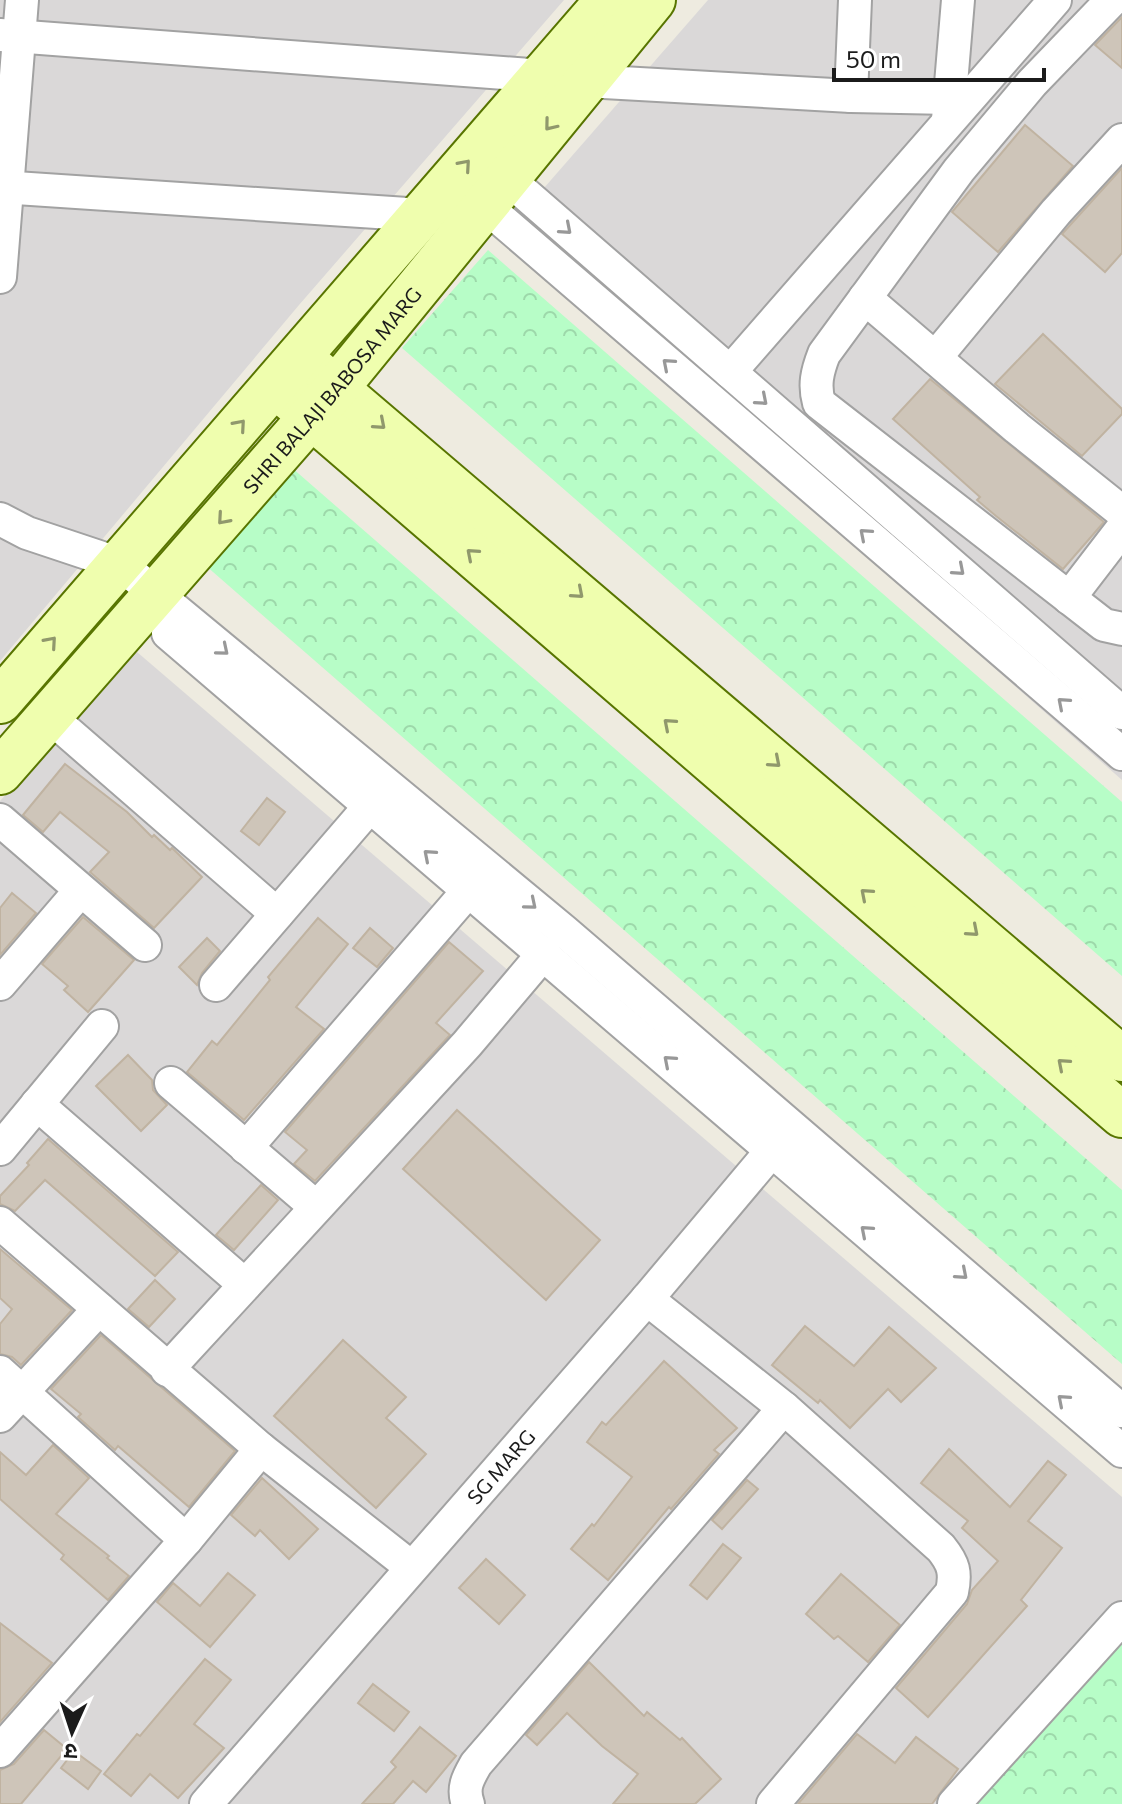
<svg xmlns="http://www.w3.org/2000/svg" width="1122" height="1804" font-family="Commissioner,'Noto Sans Devanagari',sans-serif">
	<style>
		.residential { fill: #dad8d8 }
		.park { fill: url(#park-crowns) }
		.building { fill: #cec5b9; stroke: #c0b3a1; stroke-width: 2 }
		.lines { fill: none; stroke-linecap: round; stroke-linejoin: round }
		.street-casing { stroke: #a2a2a2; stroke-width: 36 }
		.secondary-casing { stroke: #587500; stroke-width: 48 }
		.street { stroke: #fff; stroke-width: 32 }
		.secondary { stroke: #effeae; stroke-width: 44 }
		.oneway { stroke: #90986c }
		.oneway2 { stroke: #989898 }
		.labels { text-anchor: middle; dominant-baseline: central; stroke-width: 7; stroke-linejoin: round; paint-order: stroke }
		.street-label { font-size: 20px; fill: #1b1b1b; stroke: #fff }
	</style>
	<defs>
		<pattern id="park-crowns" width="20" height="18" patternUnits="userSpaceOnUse" patternTransform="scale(2)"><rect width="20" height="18" fill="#b7fdc7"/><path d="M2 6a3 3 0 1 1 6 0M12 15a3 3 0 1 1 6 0" fill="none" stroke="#9dd8aa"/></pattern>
	</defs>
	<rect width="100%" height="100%" fill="#eeebe0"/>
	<g class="residential">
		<polygon points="0,0 564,0 299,305 0,661"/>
		<polygon points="708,0 1122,0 1122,780 502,236"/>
		<polygon points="137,652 1122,1497 1122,1804 0,1804 0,801"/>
	</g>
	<g class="park">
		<polygon points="488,250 1122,802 1122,976 402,348"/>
		<polygon points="291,467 1122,1190 1122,1364 205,565"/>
		<polygon points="1122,1635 1122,1804 974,1804"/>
	</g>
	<g class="building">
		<polygon points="1122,17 1122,68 1095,45"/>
		<polygon points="1025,125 1073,166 998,252 952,212"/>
		<polygon points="1122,168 1122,253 1105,272 1062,234"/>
		<polygon points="1043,334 1122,409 1122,414 1082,456 995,384"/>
		<polygon points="930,379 1104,522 1063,569 996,516 977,500 980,497 893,419"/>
		<polygon points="65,764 127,812 152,837 154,835 170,850 172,848 202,877 154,928 90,872 109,852 60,812 43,832 23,815"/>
		<polygon points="267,798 285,812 259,845 241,831"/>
		<polygon points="12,893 36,913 0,955 0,908"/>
		<polygon points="83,917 134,960 88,1012 64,990 68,986 42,964"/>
		<polygon points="318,918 348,944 296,1007 324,1029 244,1120 187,1072 212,1041 217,1045 270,980 268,977"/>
		<polygon points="370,928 393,948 377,967 353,948"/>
		<polygon points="207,938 220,951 202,973 197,985 179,967"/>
		<polygon points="449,942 483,971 436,1023 450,1035 315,1181 294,1164 307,1150 285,1132"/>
		<polygon points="128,1055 152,1080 153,1090 167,1105 141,1131 96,1086"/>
		<polygon points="457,1110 600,1240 546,1300 403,1169"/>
		<polygon points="48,1139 178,1252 155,1276 45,1180 15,1211 0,1204 0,1196 29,1165 27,1163"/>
		<polygon points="261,1185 278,1200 234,1250 216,1235"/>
		<polygon points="0,1249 72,1310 21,1365 12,1357 0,1354 0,1324 12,1309 0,1298"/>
		<polygon points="155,1280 175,1299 149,1327 128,1309"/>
		<polygon points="805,1326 854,1366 889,1327 936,1368 901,1402 888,1389 850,1428 820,1400 818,1403 772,1365"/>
		<polygon points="101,1335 235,1451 189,1507 118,1446 115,1450 78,1417 81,1414 51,1389"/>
		<polygon points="343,1340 406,1397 386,1418 426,1454 376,1508 274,1416"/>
		<polygon points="664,1361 737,1428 714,1450 719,1454 671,1509 669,1507 608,1580 571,1549 592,1524 594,1526 632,1477 587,1442 602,1422 606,1425"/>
		<polygon points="53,1445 89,1478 56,1514 109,1556 107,1558 129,1576 108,1600 61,1559 64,1555 0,1499 0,1452 26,1475"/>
		<polygon points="949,1449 1010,1507 1048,1461 1066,1475 1028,1521 1062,1548 1021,1600 1027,1606 928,1717 896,1688 967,1604 972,1590 998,1561 962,1528 968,1521 921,1483"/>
		<polygon points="262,1478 318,1529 289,1559 260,1530 255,1536 231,1515"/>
		<polygon points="747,1480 758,1489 722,1529 712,1520"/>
		<polygon points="723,1544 741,1558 707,1599 690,1585"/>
		<polygon points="486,1559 525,1595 499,1624 459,1588"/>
		<polygon points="228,1573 255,1595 210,1647 157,1602 173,1583 200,1606"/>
		<polygon points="841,1574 900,1625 868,1662 838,1636 834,1639 806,1614"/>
		<polygon points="0,1623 52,1663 0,1722"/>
		<polygon points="205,1659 231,1680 194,1724 224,1748 178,1798 150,1774 131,1796 104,1774 137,1734 140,1736"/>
		<polygon points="589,1662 644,1716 647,1712 680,1740 682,1738 721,1779 695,1804 613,1804 638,1774 602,1746 567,1713 537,1745 526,1735"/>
		<polygon points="373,1684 409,1712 394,1731 358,1703"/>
		<polygon points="420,1727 456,1756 426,1792 413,1781 393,1804 362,1804 396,1767 391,1762"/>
		<polygon points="44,1730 67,1749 21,1804 0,1804 0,1770 14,1764"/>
		<polygon points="857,1734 895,1763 916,1737 958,1769 932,1804 798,1804"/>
		<polygon points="74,1751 101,1771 88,1789 61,1768"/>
	</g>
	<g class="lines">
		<defs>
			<g id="street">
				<path d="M1112 0 1032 83 959 170 824 354C817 372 814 385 819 403L1104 625 1122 629"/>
				<polyline points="0,35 543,76"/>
				<polyline points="586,81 851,96 950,98"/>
				<polyline points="851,96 855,0"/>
				<polyline points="948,120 958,0"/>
				<polyline points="507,178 1122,713"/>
				<polyline points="0,187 422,215"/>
				<polyline points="484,205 1122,754"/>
				<polyline points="0,277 22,0"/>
				<polyline points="865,298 1017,428 1122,512"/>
				<polyline points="935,358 1056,212 1122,140"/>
				<polyline points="730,372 1055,0"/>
				<polyline points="0,519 27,533 120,564 564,931 1122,1411"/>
				<polyline points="1069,598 1122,529"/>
				<polyline points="168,633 1122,1451"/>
				<polyline points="49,716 277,914"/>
				<polyline points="0,820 145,945"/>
				<polyline points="0,984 80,891"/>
				<polyline points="216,985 371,805"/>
				<polyline points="171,1083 316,1207"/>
				<polyline points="37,1104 245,1285"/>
				<polyline points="246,1148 469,890"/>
				<polyline points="0,1149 102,1026"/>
				<polyline points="0,1223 261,1449 411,1567"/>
				<path d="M647 1299 784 1408 941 1548C954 1564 956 1573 952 1592L773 1804"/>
				<polyline points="167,1370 467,1044 544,953"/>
				<polyline points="0,1372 186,1540"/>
				<polyline points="0,1416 99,1309"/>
				<polyline points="0,1751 186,1540 261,1449"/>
				<path id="s1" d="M206 1804 647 1299 785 1135"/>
				<path d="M468 1804C462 1788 468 1778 476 1764L784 1408"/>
				<polyline points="954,1804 1122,1618"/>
			</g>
			<g id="secondary">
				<polyline points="299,357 1122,1059"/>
				<polyline points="275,385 1122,1115"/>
				<polyline points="0,701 608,0"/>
				<path id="s2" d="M0 772 337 387 653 0"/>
			</g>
		</defs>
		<use href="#street" class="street-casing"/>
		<use href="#secondary" class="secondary-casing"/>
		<use href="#street" class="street"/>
		<use href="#secondary" class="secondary"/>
	</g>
	<defs><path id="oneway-chevron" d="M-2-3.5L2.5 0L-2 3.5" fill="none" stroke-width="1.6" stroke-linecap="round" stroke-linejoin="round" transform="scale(2)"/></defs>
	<g class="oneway">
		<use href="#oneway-chevron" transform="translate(550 125) rotate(129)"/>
		<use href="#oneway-chevron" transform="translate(465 165) rotate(-49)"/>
		<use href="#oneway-chevron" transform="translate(380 424) rotate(41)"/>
		<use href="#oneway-chevron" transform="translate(240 425) rotate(-49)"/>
		<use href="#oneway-chevron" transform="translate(223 519) rotate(131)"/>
		<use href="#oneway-chevron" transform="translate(472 554) rotate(-139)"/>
		<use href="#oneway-chevron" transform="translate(578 593) rotate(41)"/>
		<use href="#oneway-chevron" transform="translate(51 642) rotate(-49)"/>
		<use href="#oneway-chevron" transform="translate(669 724) rotate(-139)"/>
		<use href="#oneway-chevron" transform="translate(775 762) rotate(41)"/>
		<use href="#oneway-chevron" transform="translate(866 894) rotate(-139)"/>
		<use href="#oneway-chevron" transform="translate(973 931) rotate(41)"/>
		<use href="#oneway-chevron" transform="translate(1063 1064) rotate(-139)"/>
	</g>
	<g class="oneway2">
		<use href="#oneway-chevron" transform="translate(566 229) rotate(41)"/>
		<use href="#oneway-chevron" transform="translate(668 364) rotate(-139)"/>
		<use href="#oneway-chevron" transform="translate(762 400) rotate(41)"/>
		<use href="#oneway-chevron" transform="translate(865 534) rotate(-139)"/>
		<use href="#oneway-chevron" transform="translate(959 570) rotate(41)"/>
		<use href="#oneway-chevron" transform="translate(223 650) rotate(40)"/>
		<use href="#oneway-chevron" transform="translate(1063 703) rotate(-139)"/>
		<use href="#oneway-chevron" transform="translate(429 855) rotate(-139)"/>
		<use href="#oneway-chevron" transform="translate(531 904) rotate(40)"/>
		<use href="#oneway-chevron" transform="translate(669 1061) rotate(-139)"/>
		<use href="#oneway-chevron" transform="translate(866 1231) rotate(-139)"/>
		<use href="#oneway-chevron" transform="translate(962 1274) rotate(41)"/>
		<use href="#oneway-chevron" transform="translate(1063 1400) rotate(-139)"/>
	</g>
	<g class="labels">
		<g class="street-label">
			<text stroke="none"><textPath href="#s2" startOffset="506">SHRI BALAJI BABOSA MARG</textPath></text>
			<text stroke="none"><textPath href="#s1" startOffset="448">SG MARG</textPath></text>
		</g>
	</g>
	<g transform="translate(72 1732) rotate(183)" stroke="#ffffff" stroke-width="6" paint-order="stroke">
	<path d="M0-6L14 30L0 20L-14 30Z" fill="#1b1b1b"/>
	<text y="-12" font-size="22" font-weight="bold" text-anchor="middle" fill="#1b1b1b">उ</text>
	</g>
	<path d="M834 68v12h210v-12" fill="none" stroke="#1b1b1b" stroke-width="4"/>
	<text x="846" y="68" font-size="24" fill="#1b1b1b" stroke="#ffffff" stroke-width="6" paint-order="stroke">50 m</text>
</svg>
